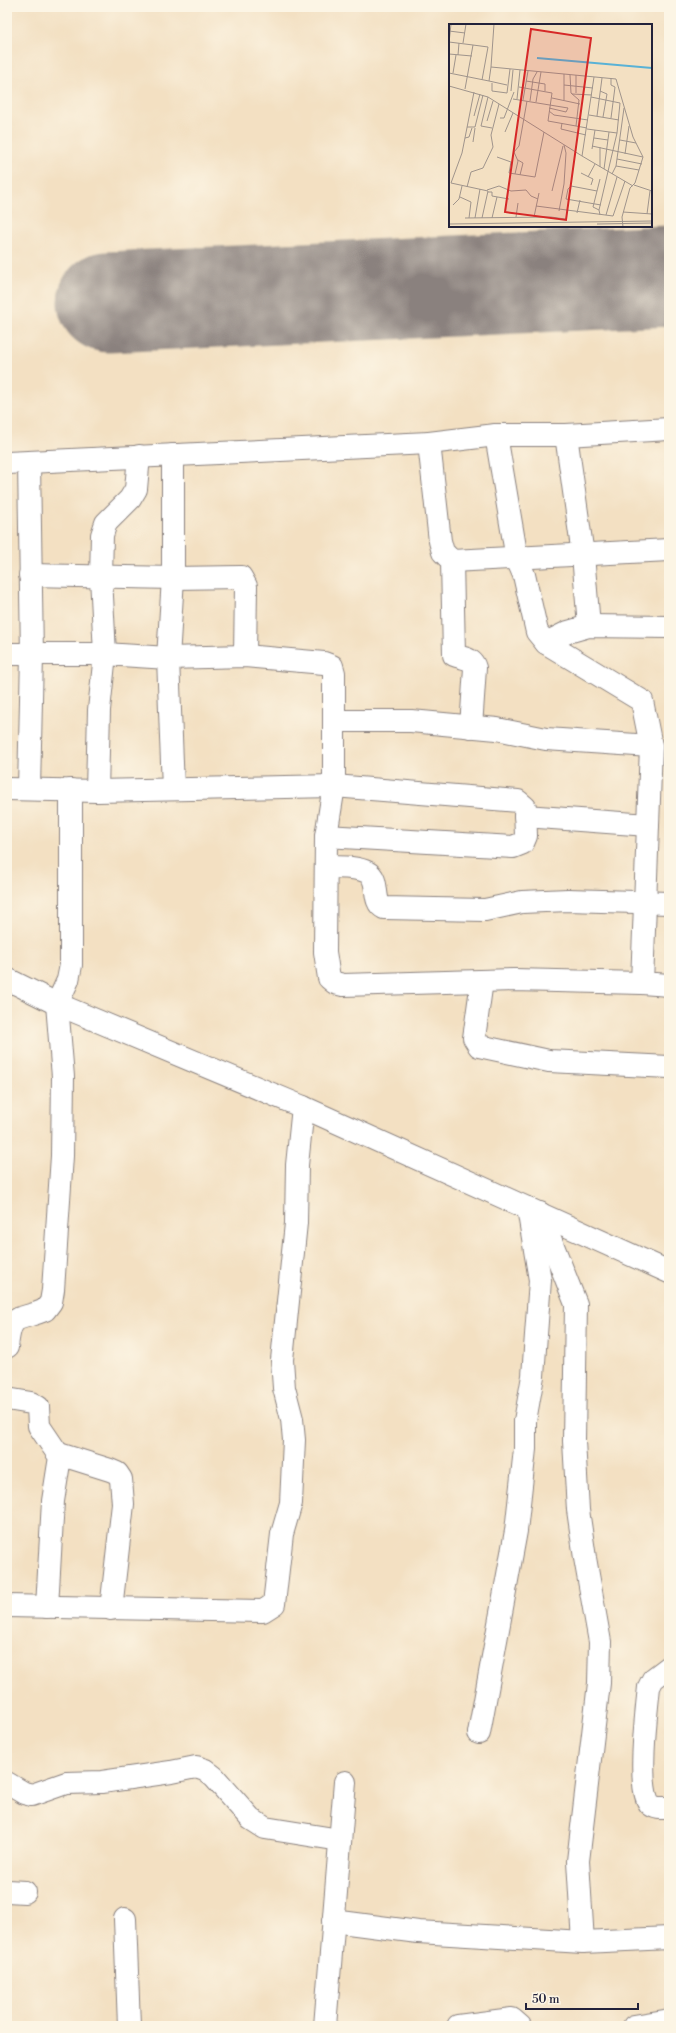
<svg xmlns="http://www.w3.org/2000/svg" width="676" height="2033" font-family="'Libre Bodoni',serif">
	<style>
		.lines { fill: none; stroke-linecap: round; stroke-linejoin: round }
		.runway { stroke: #8a817e; stroke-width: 101 }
		.minor-casing { stroke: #8a817e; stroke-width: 24 }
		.minor { stroke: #fff; stroke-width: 22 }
		.inset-river { fill: none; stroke: #59b2d6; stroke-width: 2 }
		.inset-road { fill: none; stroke: #9f948c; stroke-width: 1 }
		.view { fill: #d62828; fill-opacity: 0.15; stroke: #d62828; stroke-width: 2 }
		.inset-edge { fill: none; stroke: #22223b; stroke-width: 2 }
	</style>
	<rect width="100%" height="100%" fill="#fcf5e5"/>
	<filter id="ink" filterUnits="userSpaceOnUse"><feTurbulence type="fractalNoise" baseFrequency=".025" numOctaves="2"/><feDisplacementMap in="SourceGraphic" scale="8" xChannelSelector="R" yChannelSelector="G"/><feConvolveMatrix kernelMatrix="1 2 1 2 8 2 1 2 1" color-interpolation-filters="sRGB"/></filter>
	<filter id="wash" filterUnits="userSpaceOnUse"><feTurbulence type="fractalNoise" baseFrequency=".012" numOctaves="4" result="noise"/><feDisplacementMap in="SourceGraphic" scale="16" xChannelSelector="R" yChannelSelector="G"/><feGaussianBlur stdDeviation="0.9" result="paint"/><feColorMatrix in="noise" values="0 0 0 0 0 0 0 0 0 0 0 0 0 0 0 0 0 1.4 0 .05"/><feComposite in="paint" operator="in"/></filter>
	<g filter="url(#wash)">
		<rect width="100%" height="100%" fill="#f3e0c2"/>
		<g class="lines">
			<polyline class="runway" points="108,302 669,276"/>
		</g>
	</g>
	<g filter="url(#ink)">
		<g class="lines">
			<defs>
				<g id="minor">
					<polyline points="496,435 517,559 524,575 537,632 546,643 642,701 651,746 642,983 669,985"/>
					<polyline points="566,435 583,555 589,626"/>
					<polyline points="429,443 440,541 443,552 452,561 669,550"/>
					<polyline points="7,463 429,443 496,435 566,435 669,429"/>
					<path d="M452 561 454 655C463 659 472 657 475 668L471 727"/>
					<polyline points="30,575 173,578 241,577 246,586 245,656"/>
					<polyline points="546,643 568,632 589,626 669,627"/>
					<polyline points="7,654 105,654 168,658 245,656 324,663 332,666 334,673 334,786 326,836 325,952 329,978 335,983 343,985 514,980 642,983"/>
					<polyline points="335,721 411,721 497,729 546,739 651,746"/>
					<polyline points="7,789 97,791 334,786 518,801 525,807 526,836 523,843 513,847 326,836"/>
					<polyline points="29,789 32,655 29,463"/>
					<polyline points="173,789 168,658 173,578 173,455"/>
					<polyline points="97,791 99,710 105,654 101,577 102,535 106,523 130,499 136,489 139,456"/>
					<polyline points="525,816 648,825"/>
					<path d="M326 867C339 868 355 866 367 872 381 879 371 902 384 908L485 910 522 902 568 900 669 903"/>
					<polyline points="7,979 57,1004 303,1107 669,1272"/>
					<polyline points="482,981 474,1038 479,1046 549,1061 669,1067"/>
					<polyline points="540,1213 576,1304 574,1441 578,1510 585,1558 600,1642 599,1683 578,1861 583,1942"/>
					<path d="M7 1347C11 1311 17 1322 45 1310L51 1302 53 1290 62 1156 63 1077 57 1004 68 980 71 965V790"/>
					<polyline points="7,1399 31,1403 38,1407 39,1426 60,1457 53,1501 47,1607"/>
					<polyline points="59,1454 110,1470 117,1473 121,1479 123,1504 111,1609"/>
					<polyline points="7,1606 263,1611 274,1604 282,1534 291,1503 294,1440 292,1419 284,1388 282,1360 296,1223 297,1165 303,1107"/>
					<path d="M669 1667 653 1679 649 1687C647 1707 636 1794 651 1805 656 1809 663 1808 669 1808"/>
					<polyline points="479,1733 516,1531 525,1449 525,1421 533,1376 540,1280 528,1208"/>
					<polyline points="7,1783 24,1793 32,1795 66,1783 102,1782 171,1772 196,1767 205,1770 214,1777 251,1819 265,1828 340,1840"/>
					<polyline points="7,1891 25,1892"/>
					<polyline points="125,1919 129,2026"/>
					<polyline points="333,1921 418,1932 583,1942 669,1938"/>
					<polyline points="325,2026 345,1782"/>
					<polyline points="458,2026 512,2019 520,2026"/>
					<polyline points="634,2026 664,2021"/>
				</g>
			</defs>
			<use href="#minor" class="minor-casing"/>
			<use href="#minor" class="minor"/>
		</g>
	</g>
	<g transform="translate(449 24)">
		<rect width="203" height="203" fill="#f3e0c2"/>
		<path class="inset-river" d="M88 34 203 44"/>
		<path class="inset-road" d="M45 0 42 43 167 55 184 113 194 133 186 159 181 164 173 193 174 203M0 7 16 9M0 18 24 21 16 65M0 19 2 0M14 19 17 0M24 21 39 23M0 30 23 32M9 31 10 19M42 43 40 57 58 61M0 49 40 57M4 49 7 31M115 50V61L144 64M121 51 122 69 130 76 127 102 138 104M145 53 133 132 184 162M33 56 39 23M77 57 96 60V67M43 59V67L58 69 61 45M0 62 39 73 133 132M70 63 103 69 99 97 127 102M62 67 64 46M151 67 158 70 154 93M127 69V51M123 70 143 71M39 73 32 102 43 104M103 74 131 80M64 75 119 84 117 88 100 84M68 75 71 46M74 76 79 47M115 76V61M81 77 84 55 88 48M87 78 92 48M100 87 105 91 139 96M140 91 170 96M25 92 31 70M148 92 153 54M51 94H55L65 68M162 94 166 63 162 61V54M38 97 44 77M113 99 112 105 137 111M18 103H26L34 71M138 105 168 109 171 79 142 73M56 108 64 89M16 114 20 113 23 104M145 114 159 116M171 116 187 119M24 118 26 104M143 122 194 133M143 125 146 106M176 130 180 102M48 133 62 138 60 149 86 153 95 108M168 135 193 140M69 136 74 139 71 151M167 142 190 146M151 143V123M155 145 160 108M132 149 144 155 142 161M66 150 69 137 65 128 70 122 78 77M163 150 167 142 175 84M139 153 146 140M2 159 13 129 25 68M2 159 39 167 33 194M185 161 203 167M18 163 22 148 34 144 44 123 42 111 50 80M38 166 50 162 62 167 77 166 82 172 89 175M103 167 114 122M148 167 122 162 119 165 117 175 152 181M39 168H43V172L60 175M11 173 22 178 20 194M4 181 10 175 13 162M87 182 164 192 176 157M150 186 144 183 151 155M110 187 115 160 117 129 115 121M174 188 203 190M128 189 131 176M198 190 201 167M151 191 150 186 168 109M157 191 168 153M67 193 69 179M85 193 90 169M16 194 102 193 116 195M26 194 31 165M43 194 48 173M0 200 203 197M148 200 203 199"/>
		<path class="view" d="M82 5 142 14 117 196 56 188Z"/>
		<rect width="203" height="203" class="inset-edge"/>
	</g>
	<rect width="676" height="2033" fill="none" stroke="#fcf5e5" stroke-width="24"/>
	<path d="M526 2003v6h112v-6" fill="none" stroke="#22223b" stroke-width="2"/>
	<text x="532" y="2003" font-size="12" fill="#22223b" stroke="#fcf5e5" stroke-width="3" paint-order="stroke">50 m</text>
</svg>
